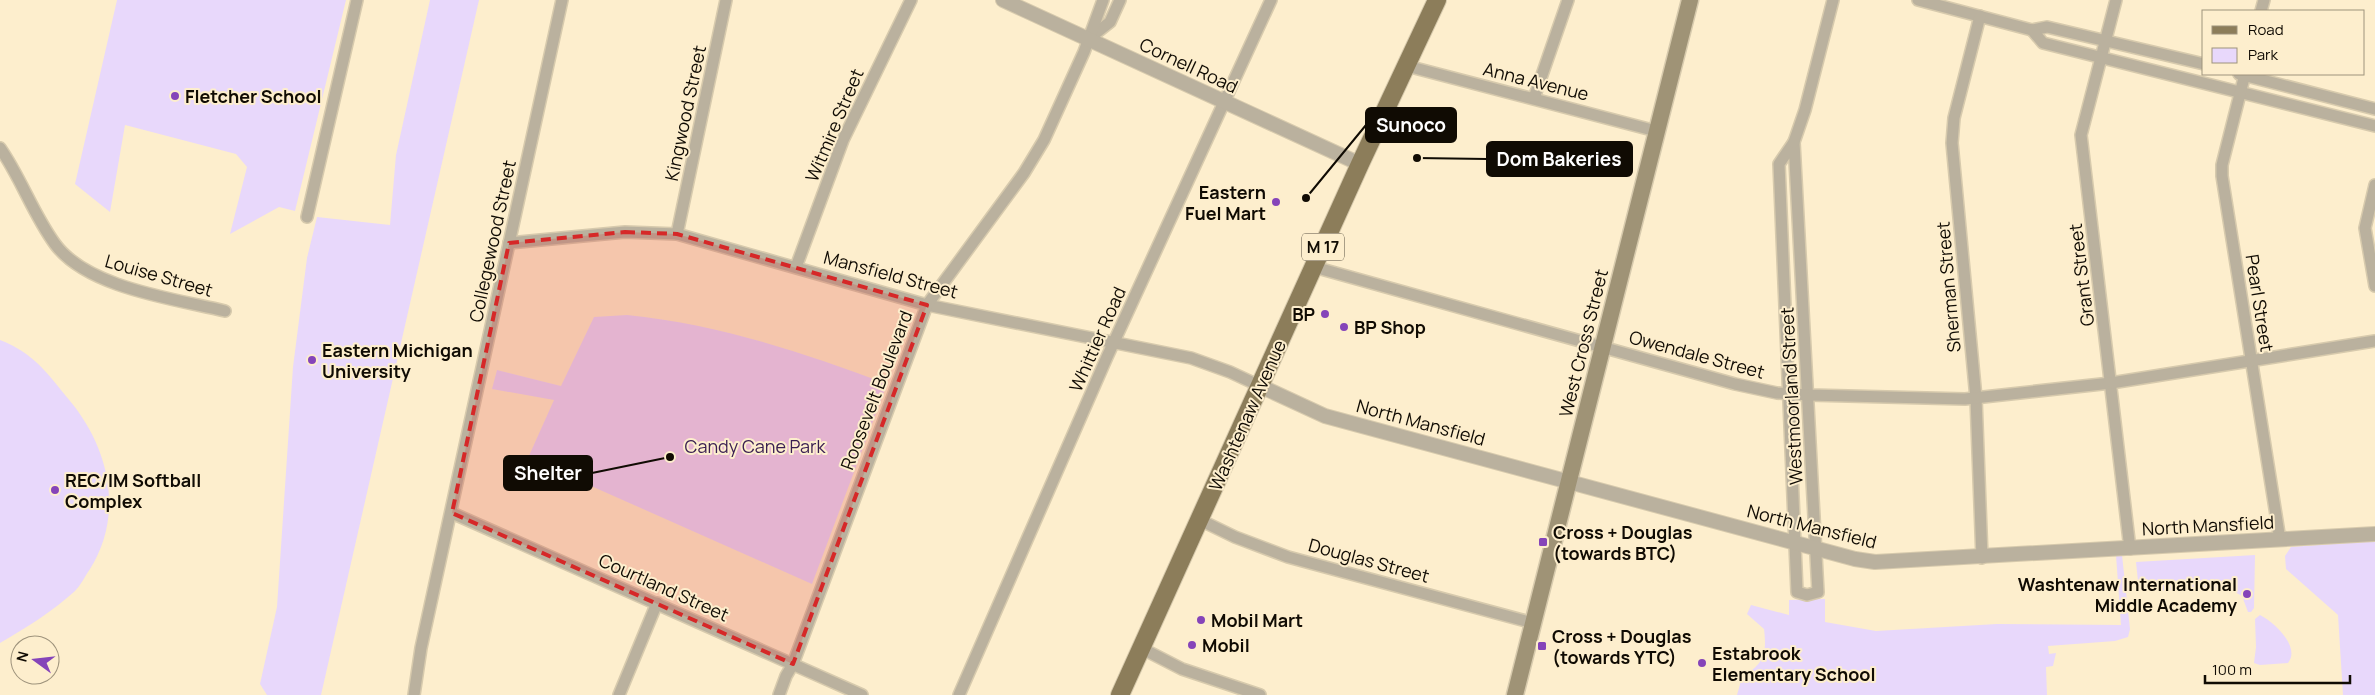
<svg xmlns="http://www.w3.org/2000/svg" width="2375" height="695" font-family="Manrope,sans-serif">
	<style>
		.green { fill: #e8d8fb }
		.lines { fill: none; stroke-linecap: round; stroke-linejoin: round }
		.minor-casing { stroke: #d7caad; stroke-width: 14 }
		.tertiary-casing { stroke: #d7caad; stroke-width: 16 }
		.secondary-casing { stroke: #d7caad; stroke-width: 19 }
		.primary-casing { stroke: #d7caad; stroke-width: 20 }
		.minor { stroke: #bab19e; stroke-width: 11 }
		.tertiary { stroke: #bab19e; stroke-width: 14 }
		.secondary { stroke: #9f9376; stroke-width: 16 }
		.primary { stroke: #8c7d5a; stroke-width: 18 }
		.marked { fill: #d62828; fill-opacity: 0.2; stroke: #d62828; stroke-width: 4; stroke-dasharray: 10 6; stroke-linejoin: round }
		.poi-dot { fill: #8544b9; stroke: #fdeecd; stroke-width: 2 }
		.labels { text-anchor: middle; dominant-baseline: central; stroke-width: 4; stroke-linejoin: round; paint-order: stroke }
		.shield { fill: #fdeecd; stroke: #574f40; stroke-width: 1 }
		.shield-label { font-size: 16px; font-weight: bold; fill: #100b03 }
		.street-label { font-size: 18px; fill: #100b03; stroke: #fdeecd }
		.poi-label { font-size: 18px; font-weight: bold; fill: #100b03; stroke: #fdeecd; text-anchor: start }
		.park-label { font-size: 18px; fill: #391e51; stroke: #fdeecd }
		.leader { fill: none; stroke: #100b03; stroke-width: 2 }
		.callout-dot { fill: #100b03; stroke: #fdeecd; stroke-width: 2 }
		.callout { fill: #100b03; stroke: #100b03; stroke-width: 2 }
		.callout-label { font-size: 19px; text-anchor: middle; font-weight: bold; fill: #fff }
	</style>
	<rect width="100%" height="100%" fill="#fdeecd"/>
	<g class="green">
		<polygon points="117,0 346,0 295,211 279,207 230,234 247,167 236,154 125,125 110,212 75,184"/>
		<polygon points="430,0 479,0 321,695 267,695 260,684 277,607 293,367 307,258 317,217 390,225 396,155"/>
		<path d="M627 315C717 324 802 352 887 384L812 584 528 458 554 400 492 389 497 370 561 386 594 317Z"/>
		<path d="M0 340C34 353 48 374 70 401 110 449 124 515 90 569 85 576 81 585 75 591 53 611 26 628 0 643Z"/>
		<polygon points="2375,541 2375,695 2343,695 2338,615 2286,569 2285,556 2291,547"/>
		<path d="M2116 555H2122L2130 629 2128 637 2115 641 2048 646 2049 654 2056 653 2053 666 2046 667 2047 695H1737L1742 677C1764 664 1767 654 1764 629L1747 614 1751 605 1789 615V600L1825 599V622L1876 631 1997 624 2121 625Z"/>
		<polygon points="2255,555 2254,608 2251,612 2248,612 2242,596 2228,588 2151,591 2144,589 2138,581 2136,562"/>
		<path d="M2260 615C2274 622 2301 647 2288 663L2260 665 2254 663 2256 647 2255 619Z"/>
	</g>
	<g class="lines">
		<defs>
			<g id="minor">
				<polyline points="1918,0 2032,30 2047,27 2204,64"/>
				<polyline points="2116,0 2081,135 2130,549"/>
				<polyline points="2261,11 2264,0"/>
				<polyline points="1980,16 1954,118 1952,143 1976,398 1982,558"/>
				<polyline points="2032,30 2043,43 2375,126"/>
				<polyline points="1091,37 1110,22 1120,0"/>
				<polyline points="1407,66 1656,131"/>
				<polyline points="2239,74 2375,109"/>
				<polyline points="2245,74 2222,165 2222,176 2280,540"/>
				<polyline points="1534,98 1568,0"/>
				<polygon points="1794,142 1818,592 1807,595 1797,592 1779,164"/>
				<polyline points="1794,142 1805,110 1833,0"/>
				<path d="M0 148C21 178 33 214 55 244 87 288 175 299 225 311"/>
				<polyline points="2375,185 2365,228 2375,286"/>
				<polyline points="307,217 357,0"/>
				<polyline points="677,234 726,0"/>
				<polyline points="509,243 625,232 677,234 927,305 1191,358 1230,372 1260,386"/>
				<polyline points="796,267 843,140 911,0"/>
				<polyline points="1314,267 1735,384 1777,393 1809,395 1965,399 2111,383 2375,341"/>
				<polyline points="452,513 862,695"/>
				<polyline points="1200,520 1235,537 1288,557 1533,623"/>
				<polyline points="1141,648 1182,669 1260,695"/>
				<polyline points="414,695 421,648 562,0"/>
				<polyline points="619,695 657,603"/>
				<polyline points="779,695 786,676 793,664 927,305 1024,173 1044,140 1084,52 1103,0"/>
				<polyline points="959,695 1107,357 1271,0"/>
			</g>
			<g id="tertiary">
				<polyline points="1003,0 1360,164"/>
				<polyline points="1260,386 1325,416 1855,559 1875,562 2375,534"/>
			</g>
			<polyline id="secondary" points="1515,695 1690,0"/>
			<polyline id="primary" points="1120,695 1360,164 1437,0"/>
		</defs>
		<use href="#minor" class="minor-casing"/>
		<use href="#tertiary" class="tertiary-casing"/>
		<use href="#secondary" class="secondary-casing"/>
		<use href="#primary" class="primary-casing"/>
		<use href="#minor" class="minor"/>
		<use href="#tertiary" class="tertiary"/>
		<use href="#secondary" class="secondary"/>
		<use href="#primary" class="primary"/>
	</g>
	<path class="marked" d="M625 232 677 234 927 305 793 664 452 513 509 243Z"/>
	<g class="poi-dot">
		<circle cx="175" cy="96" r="5"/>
		<circle cx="1276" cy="202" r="5"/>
		<circle cx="1325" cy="314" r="5"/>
		<circle cx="1344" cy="327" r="5"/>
		<circle cx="312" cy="360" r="5"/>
		<circle cx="55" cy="490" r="5"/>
		<rect x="1538" y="537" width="10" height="10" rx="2.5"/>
		<circle cx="2247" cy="594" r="5"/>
		<circle cx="1201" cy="620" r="5"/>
		<circle cx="1192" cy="645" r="5"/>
		<rect x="1537" y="641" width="10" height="10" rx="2.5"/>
		<circle cx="1702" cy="663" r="5"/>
	</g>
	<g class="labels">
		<rect class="shield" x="1302" y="233.5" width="42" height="27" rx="4"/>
		<g class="shield-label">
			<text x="1323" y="247">M 17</text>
		</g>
		<g class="street-label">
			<text transform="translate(1189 65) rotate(25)">Cornell Road</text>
			<text transform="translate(1536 81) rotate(14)">Anna Avenue</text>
			<text transform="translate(685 113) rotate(-78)">Kingwood Street</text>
			<text transform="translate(834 125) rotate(-67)">Witmire Street</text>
			<text transform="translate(492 241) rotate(-78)">Collegewood Street</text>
			<text transform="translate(891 274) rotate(15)">Mansfield Street</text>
			<text transform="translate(159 275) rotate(16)">Louise Street</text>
			<text transform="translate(2081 275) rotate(-97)">Grant Street</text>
			<text transform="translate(1948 287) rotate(-95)">Sherman Street</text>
			<text transform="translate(2260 303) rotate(81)">Pearl Street</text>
			<text transform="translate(1097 339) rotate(-66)">Whittier Road</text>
			<text transform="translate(1583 343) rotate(-76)">West Cross Street</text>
			<text transform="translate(1697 354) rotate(15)">Owendale Street</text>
			<text transform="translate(876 390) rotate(-69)">Roosevelt Boulevard</text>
			<text transform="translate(1791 396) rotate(-93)">Westmoorland Street</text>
			<text transform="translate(1247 415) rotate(-66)">Washtenaw Avenue</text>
			<text transform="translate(1421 422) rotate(15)">North Mansfield</text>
			<text transform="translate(2208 525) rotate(-3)">North Mansfield</text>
			<text transform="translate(1812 526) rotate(14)">North Mansfield</text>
			<text transform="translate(1369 560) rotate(15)">Douglas Street</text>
			<text transform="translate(664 587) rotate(24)">Courtland Street</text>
		</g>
		<g class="poi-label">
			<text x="185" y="96">Fletcher School</text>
			<text x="1266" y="192" text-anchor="end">Eastern<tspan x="1266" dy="21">Fuel Mart</tspan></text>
			<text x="1315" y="314" text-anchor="end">BP</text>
			<text x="1354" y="327">BP Shop</text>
			<text x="322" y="350">Eastern Michigan<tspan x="322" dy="21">University</tspan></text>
			<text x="65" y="480">REC/IM Softball<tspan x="65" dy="21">Complex</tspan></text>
			<text x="1553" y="532">Cross + Douglas<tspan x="1553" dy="21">(towards BTC)</tspan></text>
			<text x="2237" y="584" text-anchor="end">Washtenaw International<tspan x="2237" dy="21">Middle Academy</tspan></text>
			<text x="1211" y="620">Mobil Mart</text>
			<text x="1552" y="636">Cross + Douglas<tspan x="1552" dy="21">(towards YTC)</tspan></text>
			<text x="1202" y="645">Mobil</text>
			<text x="1712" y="653">Estabrook<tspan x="1712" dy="21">Elementary School</tspan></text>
		</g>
		<g class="park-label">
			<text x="755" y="446">Candy Cane Park</text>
		</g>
	</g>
	<path class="leader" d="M1306 198L1366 125M1417 158L1487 159M670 457L592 473"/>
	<g class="callout-dot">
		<circle cx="1306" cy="198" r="5"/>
		<circle cx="1417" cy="158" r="5"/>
		<circle cx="670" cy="457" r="5"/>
	</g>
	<g class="callout">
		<rect x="1366" y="108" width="90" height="34" rx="5"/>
		<rect x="1487" y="142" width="145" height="34" rx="5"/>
		<rect x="504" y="456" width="88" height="34" rx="5"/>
	</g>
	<g class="callout-label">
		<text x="1411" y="132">Sunoco</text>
		<text x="1559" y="166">Dom Bakeries</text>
		<text x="548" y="480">Shelter</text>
	</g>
	<rect x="2202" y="10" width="162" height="65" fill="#fdeecd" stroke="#9e937c"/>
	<rect x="2212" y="26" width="25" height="8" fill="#8c7d5a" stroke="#9e937c"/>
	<text x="2248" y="35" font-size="15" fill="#100b03">Road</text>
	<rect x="2212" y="48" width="25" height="15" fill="#e8d8fb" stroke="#9e937c"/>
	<text x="2248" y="60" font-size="15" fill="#100b03">Park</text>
	<g transform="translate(35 660) rotate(285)"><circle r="24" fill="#fdeecd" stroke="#9e937c"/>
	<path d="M0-4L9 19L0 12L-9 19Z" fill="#8544b9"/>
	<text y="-8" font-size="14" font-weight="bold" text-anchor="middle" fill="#100b03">N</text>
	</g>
	<path d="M2205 675v8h145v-8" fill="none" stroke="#100b03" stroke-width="2.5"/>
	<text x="2212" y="675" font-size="15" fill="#100b03" stroke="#fdeecd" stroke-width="4" paint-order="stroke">100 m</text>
</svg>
